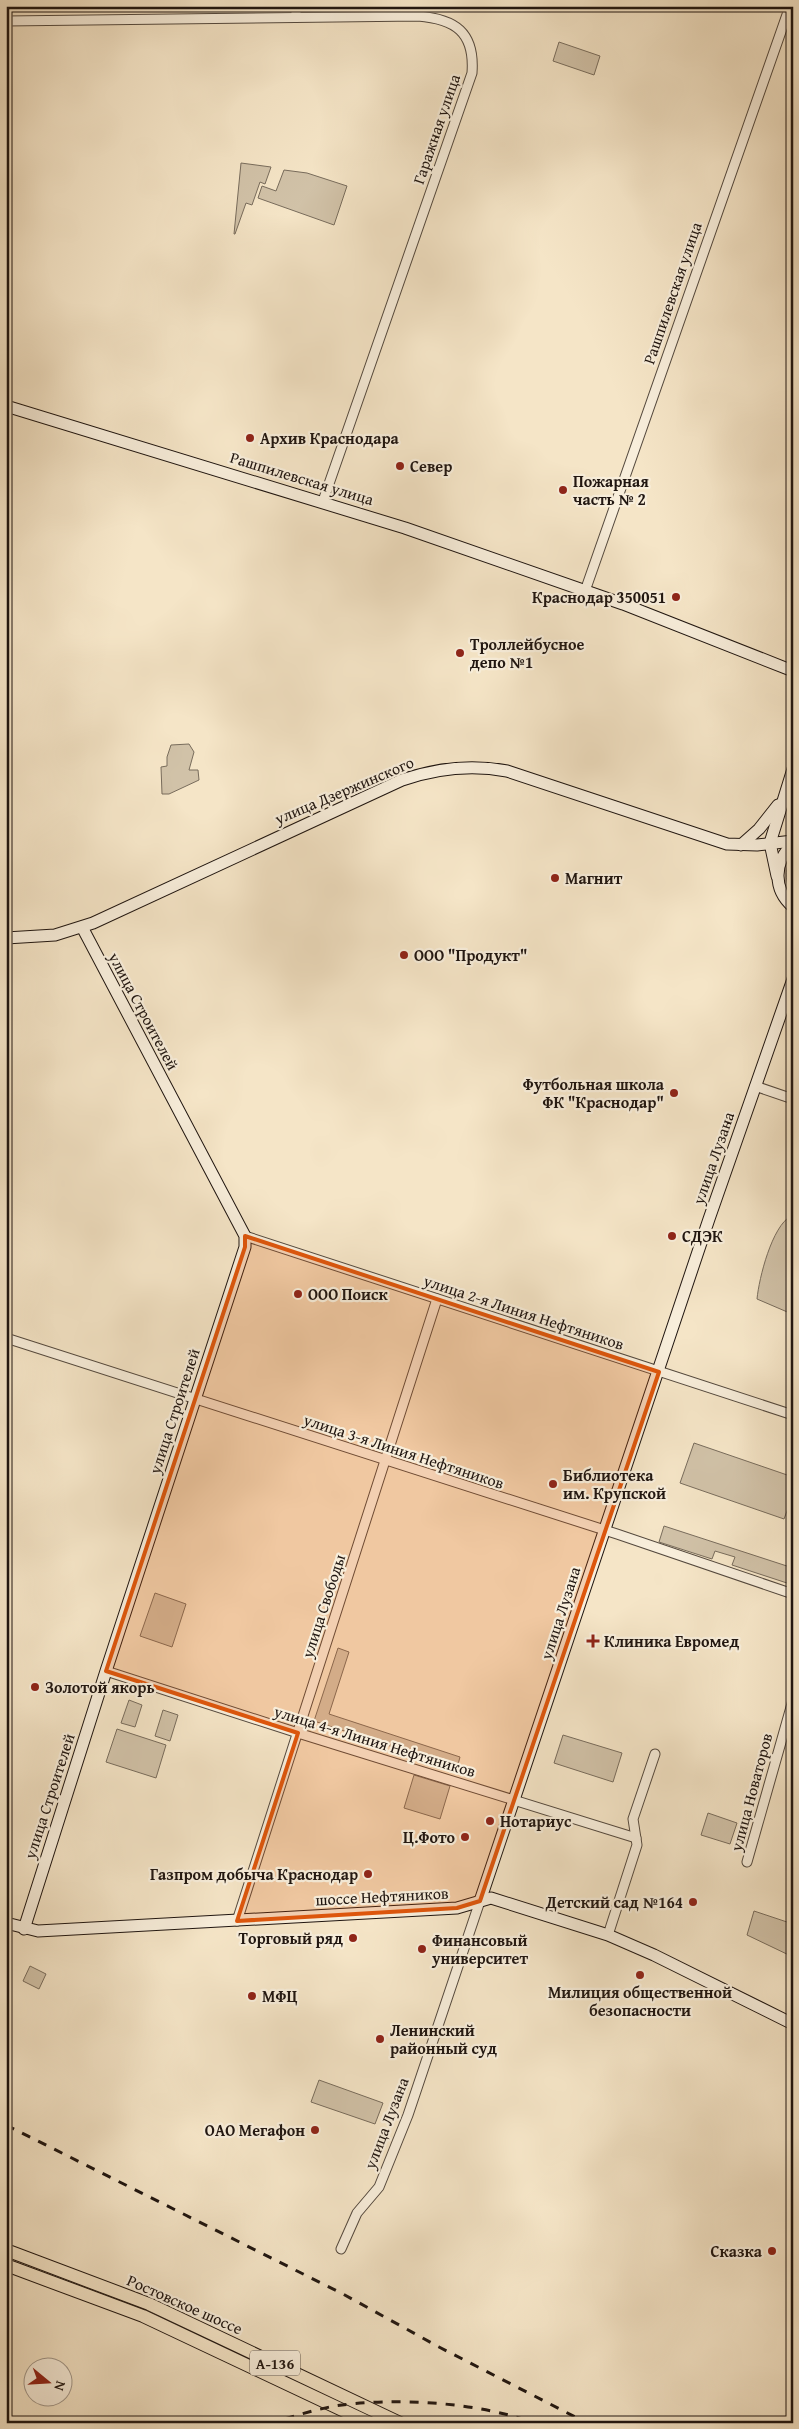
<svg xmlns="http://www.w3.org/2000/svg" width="799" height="2429" font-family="'Gentium Book Plus',serif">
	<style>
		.green { fill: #d1c2a8; stroke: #786c5c }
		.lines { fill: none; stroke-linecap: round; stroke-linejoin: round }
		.street-casing { stroke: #54493e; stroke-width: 11 }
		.secondary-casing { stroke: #1f1510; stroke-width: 13 }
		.primary-casing { stroke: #1f1510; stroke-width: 14 }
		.street { stroke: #f8eedb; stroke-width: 9 }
		.secondary { stroke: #f8eedb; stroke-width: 11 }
		.primary { stroke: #f5e5c7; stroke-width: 12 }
		.rail { stroke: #1f1510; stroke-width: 3; stroke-dasharray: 9 9; stroke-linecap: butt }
		.marked { fill: #de560c; fill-opacity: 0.2; stroke: #de560c; stroke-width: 4; stroke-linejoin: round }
		.poi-dot { fill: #8f2418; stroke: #f8eedb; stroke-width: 2 }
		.labels { text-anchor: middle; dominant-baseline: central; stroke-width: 4.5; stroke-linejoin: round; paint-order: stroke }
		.shield { fill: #f8eedb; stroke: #60564d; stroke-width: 1 }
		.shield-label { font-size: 15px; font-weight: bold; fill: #1f1510 }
		.street-label { font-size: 16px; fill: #1f1510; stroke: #f8eedb }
		.poi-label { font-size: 16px; font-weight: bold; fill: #1f1510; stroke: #f8eedb; text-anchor: start }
	</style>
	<rect width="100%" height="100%" fill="#f5e5c7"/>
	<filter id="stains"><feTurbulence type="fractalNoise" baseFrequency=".004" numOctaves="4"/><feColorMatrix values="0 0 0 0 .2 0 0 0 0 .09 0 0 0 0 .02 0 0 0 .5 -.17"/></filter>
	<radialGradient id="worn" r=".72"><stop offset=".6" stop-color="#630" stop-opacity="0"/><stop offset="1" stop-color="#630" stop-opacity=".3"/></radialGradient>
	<g class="green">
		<polygon points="559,42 600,56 594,75 553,61"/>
		<polygon points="241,163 271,167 265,184 260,182 252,205 246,203 235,234 234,234"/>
		<polygon points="284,170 307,173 347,186 334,225 258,198 262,186 276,191"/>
		<polygon points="189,744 194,752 189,770 198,770 199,780 169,794 162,794 161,767 167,766 167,757 171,745"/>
		<path d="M793 855V894C784 882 784 868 793 855Z"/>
		<path d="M791 1216H793L792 1314 757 1299C759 1278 772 1226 791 1216Z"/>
		<polygon points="694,1443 793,1477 793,1495 784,1519 680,1483"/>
		<polygon points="664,1526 793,1568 793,1585 732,1565 735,1557 715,1551 712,1559 659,1542"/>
		<polygon points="155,1593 186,1604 172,1647 140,1636"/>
		<polygon points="338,1648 349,1652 329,1714 460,1757 457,1768 314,1721"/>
		<polygon points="129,1700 142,1705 135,1727 121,1723"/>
		<polygon points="163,1710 178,1715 170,1741 155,1736"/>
		<polygon points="117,1729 166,1745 156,1778 106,1762"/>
		<polygon points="563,1735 622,1753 613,1782 554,1763"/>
		<polygon points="414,1775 450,1786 440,1819 404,1808"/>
		<polygon points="708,1813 737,1823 730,1844 701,1835"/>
		<polygon points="754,1911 793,1924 793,1957 747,1935"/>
		<polygon points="30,1966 46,1974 39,1989 23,1981"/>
		<polygon points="319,2080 383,2103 375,2124 311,2102"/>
	</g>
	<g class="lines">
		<defs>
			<g id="street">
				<polyline points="296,17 296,6"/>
				<path d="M6 21 418 16C455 19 475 32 472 73L323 501"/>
				<polyline points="585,591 790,6"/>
				<polyline points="755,1086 793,1099"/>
				<polyline points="245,1236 793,1415"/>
				<polyline points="6,1338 617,1534 793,1594"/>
				<polyline points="106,1671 298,1733 636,1838"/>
				<polyline points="747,1862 793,1700"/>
				<polyline points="237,1921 437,1299"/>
				<polyline points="608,1935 637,1845 633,1819 655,1754"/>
				<polyline points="341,2249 357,2213 379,2187 408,2115 480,1901"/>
			</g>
			<g id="secondary">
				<polyline points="6,406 405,528 623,604 793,671"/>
				<path d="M793 844C774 861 772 889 793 907"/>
				<polyline points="741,845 759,829 778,805"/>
				<polyline points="777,876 770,843 793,769"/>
				<path d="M6 938 55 935 93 923 402 780C437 768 470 764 507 771L727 844 757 845 793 841"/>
				<polyline points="480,1901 709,1219 793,979"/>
				<polyline points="6,1923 38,1931 457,1908 491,1898 608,1935 654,1955 793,2024"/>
				<polyline points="24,1929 106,1671 245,1247 245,1236 82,927"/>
			</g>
			<g id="primary">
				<polyline points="6,2250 149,2304 400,2423"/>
				<polyline points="6,2265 143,2316 370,2423"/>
			</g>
		</defs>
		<use href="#street" class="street-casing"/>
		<use href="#secondary" class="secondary-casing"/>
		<use href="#primary" class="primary-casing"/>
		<use href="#street" class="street"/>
		<use href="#secondary" class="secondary"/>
		<use href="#primary" class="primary"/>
		<g class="rail">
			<polyline points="6,2125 343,2294 439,2347 587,2423"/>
			<path d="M268 2423C290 2418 312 2410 335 2406 392 2397 480 2402 533 2423"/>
		</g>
	</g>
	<path class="marked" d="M245 1236 659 1372 480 1901 457 1908 237 1921 298 1733 106 1671 245 1247Z"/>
	<g class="poi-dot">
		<circle cx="250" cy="438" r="5"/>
		<circle cx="400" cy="466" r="5"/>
		<circle cx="563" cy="490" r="5"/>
		<circle cx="676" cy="597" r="5"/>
		<circle cx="460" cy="653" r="5"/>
		<circle cx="555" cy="878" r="5"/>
		<circle cx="404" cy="955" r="5"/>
		<circle cx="674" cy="1093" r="5"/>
		<circle cx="672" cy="1236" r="5"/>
		<circle cx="298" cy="1294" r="5"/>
		<circle cx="553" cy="1484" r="5"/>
		<path d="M590.5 1633.5h5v5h5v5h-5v5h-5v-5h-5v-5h5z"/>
		<circle cx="35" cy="1687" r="5"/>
		<circle cx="490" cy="1821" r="5"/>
		<circle cx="465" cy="1837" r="5"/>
		<circle cx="368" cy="1874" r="5"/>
		<circle cx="693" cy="1902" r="5"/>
		<circle cx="353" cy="1938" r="5"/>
		<circle cx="422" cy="1949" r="5"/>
		<circle cx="640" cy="1975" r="5"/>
		<circle cx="252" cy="1996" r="5"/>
		<circle cx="380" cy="2039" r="5"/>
		<circle cx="315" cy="2130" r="5"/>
		<circle cx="772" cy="2251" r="5"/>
	</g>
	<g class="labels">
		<rect class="shield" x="250" y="2350.5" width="50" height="25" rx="4"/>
		<g class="shield-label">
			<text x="275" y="2363">А-136</text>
		</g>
		<g class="street-label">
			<text transform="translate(436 129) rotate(-71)">Гаражная улица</text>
			<text transform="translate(672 293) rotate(-71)">Рашпилевская улица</text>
			<text transform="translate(302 478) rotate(17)">Рашпилевская улица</text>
			<text transform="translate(344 790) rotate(-23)">улица Дзержинского</text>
			<text transform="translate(144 1011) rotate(62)">улица Строителей</text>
			<text transform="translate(713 1158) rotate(-71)">улица Лузана</text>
			<text transform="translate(524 1312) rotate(18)">улица 2-я Линия Нефтяников</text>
			<text transform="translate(174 1411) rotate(-72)">улица Строителей</text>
			<text transform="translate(404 1451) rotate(18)">улица 3-я Линия Нефтяников</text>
			<text transform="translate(323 1606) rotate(-72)">улица Свободы</text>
			<text transform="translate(560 1613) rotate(-72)">улица Лузана</text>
			<text transform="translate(375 1741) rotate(17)">улица 4-я Линия Нефтяников</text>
			<text transform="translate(751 1792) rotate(-75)">улица Новаторов</text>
			<text transform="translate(49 1796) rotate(-72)">улица Строителей</text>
			<text transform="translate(382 1896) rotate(-3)">шоссе Нефтяников</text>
			<text transform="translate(386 2123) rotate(-69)">улица Лузана</text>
			<text transform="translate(185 2304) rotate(24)">Ростовское шоссе</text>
		</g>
		<g class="poi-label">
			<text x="260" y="438">Архив Краснодара</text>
			<text x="410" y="466">Север</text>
			<text x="573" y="481">Пожарная<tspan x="573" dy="18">часть № 2</tspan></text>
			<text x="666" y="597" text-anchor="end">Краснодар 350051</text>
			<text x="470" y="644">Троллейбусное<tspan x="470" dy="18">депо №1</tspan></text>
			<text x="565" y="878">Магнит</text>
			<text x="414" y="955">ООО "Продукт"</text>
			<text x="664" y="1084" text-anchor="end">Футбольная школа<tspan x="664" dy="18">ФК "Краснодар"</tspan></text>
			<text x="682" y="1236">СДЭК</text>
			<text x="308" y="1294">ООО Поиск</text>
			<text x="563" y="1475">Библиотека<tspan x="563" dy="18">им. Крупской</tspan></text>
			<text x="604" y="1641">Клиника Евромед</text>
			<text x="45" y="1687">Золотой якорь</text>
			<text x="500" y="1821">Нотариус</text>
			<text x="455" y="1837" text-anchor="end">Ц.Фото</text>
			<text x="358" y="1874" text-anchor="end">Газпром добыча Краснодар</text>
			<text x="683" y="1902" text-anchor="end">Детский сад №164</text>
			<text x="343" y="1938" text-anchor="end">Торговый ряд</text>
			<text x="432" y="1940">Финансовый<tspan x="432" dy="18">университет</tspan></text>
			<text x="640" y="1992" text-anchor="middle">Милиция общественной<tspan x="640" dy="18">безопасности</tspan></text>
			<text x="262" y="1996">МФЦ</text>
			<text x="390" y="2030">Ленинский<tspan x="390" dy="18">районный суд</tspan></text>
			<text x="305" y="2130" text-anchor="end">ОАО Мегафон</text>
			<text x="762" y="2251" text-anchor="end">Сказка</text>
		</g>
	</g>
	<rect width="799" height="2429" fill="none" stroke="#f5e5c7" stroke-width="25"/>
	<rect x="8" y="8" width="784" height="2414" fill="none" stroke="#1f1510" stroke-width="2.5"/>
	<rect x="12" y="12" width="774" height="2404" fill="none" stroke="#1f1510"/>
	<g transform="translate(48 2382) rotate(108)"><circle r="24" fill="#f8eedb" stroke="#a1978a"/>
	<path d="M0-4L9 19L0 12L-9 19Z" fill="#8f2418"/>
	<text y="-8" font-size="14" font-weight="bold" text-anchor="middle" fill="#1f1510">N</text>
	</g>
	<rect width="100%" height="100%" filter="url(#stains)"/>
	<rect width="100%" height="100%" fill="url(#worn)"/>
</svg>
